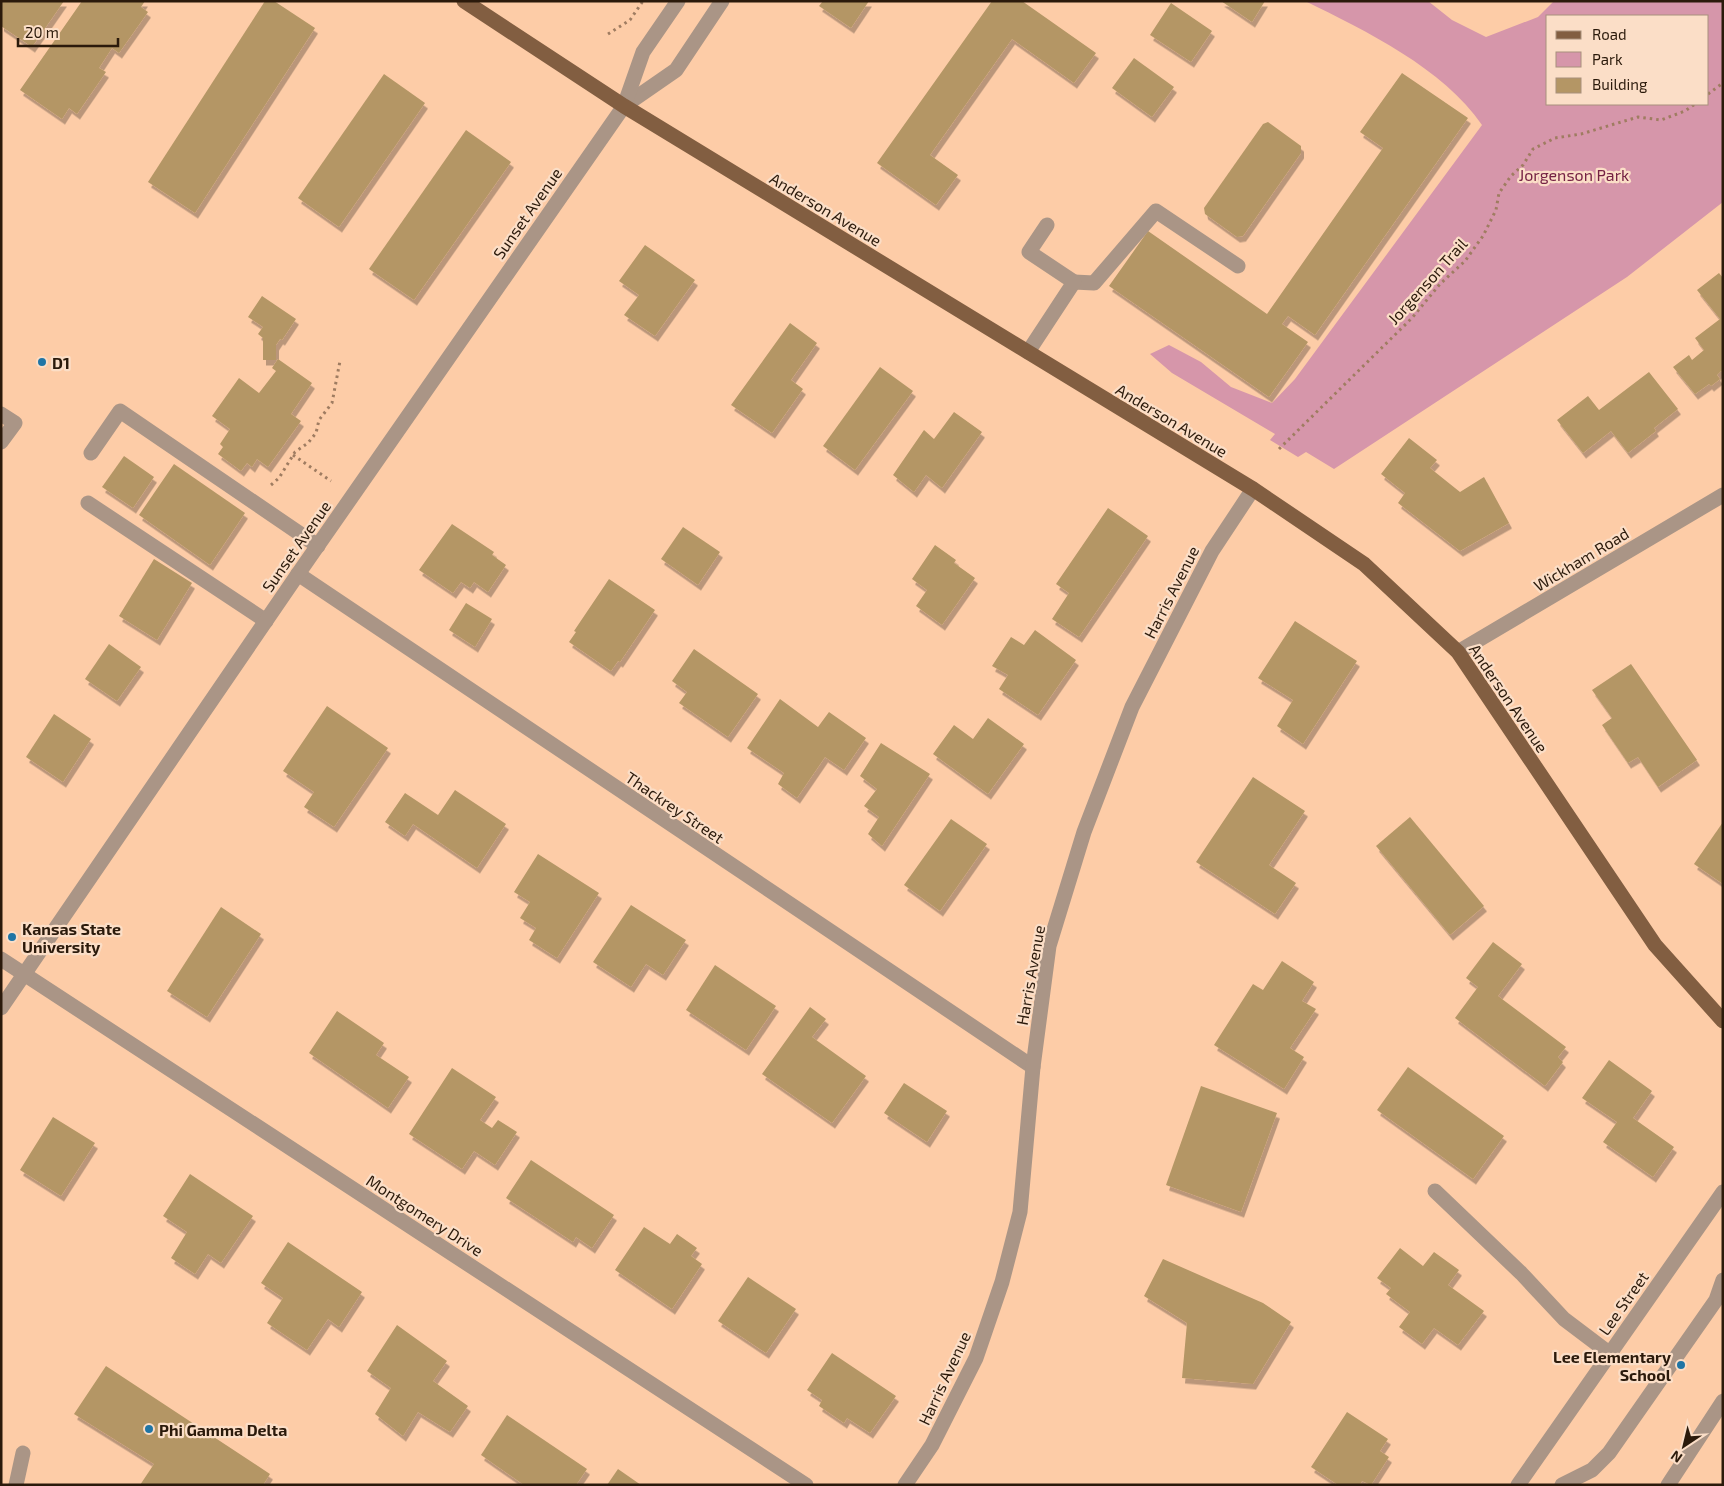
<svg xmlns="http://www.w3.org/2000/svg" width="1724" height="1486" font-family="'Exo 2',sans-serif">
	<style>
		.green { fill: #d696aa; fill-rule: evenodd }
		.building { fill: #b49665; filter: url(#shadow) }
		.lines { fill: none; stroke-linecap: round; stroke-linejoin: round }
		.path { stroke: #9f7c61; stroke-width: 3; stroke-dasharray: 2.5 4; stroke-linecap: butt }
		.minor { stroke: #aa9586; stroke-width: 15 }
		.major { stroke: #825e41; stroke-width: 15 }
		.poi-dot { fill: #2075a5; stroke: #fbdec7; stroke-width: 2 }
		.labels { text-anchor: middle; dominant-baseline: central; stroke-width: 4.5; stroke-linejoin: round; paint-order: stroke }
		.park-label { font-size: 16px; fill: #752244; stroke: #fbdec7 }
		.street-label { font-size: 16px; fill: #2b1a0b; stroke: #fbdec7 }
		.poi-label { font-size: 16px; font-weight: bold; fill: #2b1a0b; stroke: #fbdec7; text-anchor: start }
	</style>
	<defs>
		<filter id="shadow"><feDropShadow dx="3" dy="5.5" stdDeviation="0" flood-color="#0004"/></filter>
	</defs>
	<rect width="100%" height="100%" fill="#fdcca7"/>
	<path class="green" d="M1305 1H1428L1452 20 1486 37 1538 17 1554 1H1723V202L1627 277 1334 469 1306 452 1298 457 1270 440 1275 434 1172 373 1150 354 1169 345 1201 362 1231 387 1272 403 1295 379 1482 125C1443 68 1366 31 1305 1ZM1548 16H1708V104H1548Z"/>
	<g class="building">
		<polygon points="1,1 64,1 32,47 1,26"/>
		<polygon points="82,1 145,1 141,7 148,12 119,53 112,48 99,68 106,72 77,114 69,108 62,119 20,90"/>
		<polygon points="265,1 274,1 315,28 195,213 148,182"/>
		<polygon points="823,1 869,1 851,28 819,6"/>
		<polygon points="992,1 1022,1 1096,53 1074,83 1012,39 930,155 958,175 936,205 877,163"/>
		<polygon points="1221,1 1265,1 1252,22"/>
		<polygon points="1171,3 1212,31 1191,62 1150,35"/>
		<polygon points="1134,58 1174,87 1152,117 1112,88"/>
		<polygon points="1402,73 1468,118 1315,335 1288,316 1282,324 1308,342 1269,397 1109,286 1148,231 1267,314 1383,148 1360,132"/>
		<polygon points="384,74 425,103 339,227 298,198"/>
		<polygon points="1268,122 1301,146 1301,153 1243,236 1237,237 1205,214 1204,208 1263,124"/>
		<polygon points="466,130 511,162 414,300 369,269"/>
		<polygon points="645,245 695,280 655,336 624,315 639,295 619,281"/>
		<polygon points="1719,273 1723,278 1723,373 1721,371 1717,375 1720,379 1711,386 1709,384 1695,394 1673,367 1689,355 1692,360 1704,350 1695,338 1720,319 1697,290"/>
		<polygon points="262,296 296,319 282,340 280,339 276,345 276,360 263,360 263,338 258,334 263,327 248,317"/>
		<polygon points="790,323 817,343 791,380 803,389 772,433 731,405"/>
		<polygon points="278,359 312,383 291,414 301,421 268,467 257,459 252,467 247,463 241,471 218,454 223,447 220,444 230,429 212,416 239,378 259,393 276,371 272,368"/>
		<polygon points="880,367 913,391 855,470 823,446"/>
		<polygon points="1649,372 1678,409 1654,428 1656,431 1628,453 1611,431 1583,453 1557,420 1588,396 1599,410"/>
		<polygon points="954,412 982,432 942,488 926,475 914,492 893,475 924,430 934,439"/>
		<polygon points="1409,438 1437,460 1430,468 1460,492 1484,477 1509,523 1460,551 1398,503 1405,493 1381,474"/>
		<polygon points="124,456 154,477 133,508 102,487"/>
		<polygon points="174,464 245,513 210,565 139,515"/>
		<polygon points="1108,508 1148,536 1079,637 1052,619 1069,593 1056,584"/>
		<polygon points="452,524 494,552 492,555 506,565 488,592 474,582 470,588 461,582 453,593 419,570"/>
		<polygon points="683,527 720,552 698,585 661,559"/>
		<polygon points="935,545 956,560 954,563 975,578 942,625 916,606 927,590 912,579"/>
		<polygon points="154,559 192,583 157,640 119,616"/>
		<polygon points="609,579 655,610 620,662 618,661 611,671 569,642 576,632 574,631"/>
		<polygon points="466,603 492,619 475,647 449,630"/>
		<polygon points="1295,621 1357,661 1303,744 1277,726 1293,700 1258,678"/>
		<polygon points="1035,630 1076,660 1038,715 999,689 1008,675 992,666 1011,637 1024,645"/>
		<polygon points="109,644 141,667 117,701 85,679"/>
		<polygon points="694,649 758,694 728,737 679,703 687,692 672,681"/>
		<polygon points="1631,664 1697,760 1658,787 1638,757 1628,763 1602,725 1612,718 1592,690"/>
		<polygon points="780,699 818,727 829,712 866,738 844,770 825,757 797,798 778,784 784,773 747,748"/>
		<polygon points="327,706 388,748 334,827 304,807 314,792 283,771"/>
		<polygon points="54,714 91,739 63,782 26,757"/>
		<polygon points="988,718 1024,744 988,794 933,754 954,725 973,739"/>
		<polygon points="881,743 930,774 882,846 868,834 879,817 864,806 877,789 860,776"/>
		<polygon points="1253,777 1305,811 1269,865 1296,883 1275,914 1196,862"/>
		<polygon points="455,790 506,824 477,868 413,824 405,836 385,822 405,793 438,815"/>
		<polygon points="1410,817 1484,906 1450,935 1376,846"/>
		<polygon points="951,819 987,844 940,911 904,885"/>
		<polygon points="1723,822 1723,884 1694,864"/>
		<polygon points="538,854 599,893 557,958 529,940 536,928 520,918 530,902 514,892"/>
		<polygon points="631,905 686,940 663,975 646,964 631,987 593,962"/>
		<polygon points="221,907 261,934 207,1017 167,991"/>
		<polygon points="1493,942 1522,964 1498,996 1566,1047 1558,1057 1563,1062 1545,1086 1455,1018 1478,987 1466,978"/>
		<polygon points="1282,961 1314,982 1302,1001 1316,1009 1290,1048 1304,1057 1284,1089 1214,1045 1253,984 1263,990"/>
		<polygon points="715,965 776,1006 746,1050 686,1010"/>
		<polygon points="810,1007 826,1019 812,1037 866,1076 832,1123 762,1074"/>
		<polygon points="337,1011 384,1043 376,1055 409,1077 388,1108 309,1053"/>
		<polygon points="1609,1060 1652,1091 1633,1118 1674,1147 1653,1177 1603,1142 1617,1122 1582,1098"/>
		<polygon points="1408,1067 1504,1136 1473,1179 1377,1110"/>
		<polygon points="452,1068 496,1097 480,1120 492,1128 498,1120 517,1132 495,1165 474,1151 462,1169 409,1134"/>
		<polygon points="904,1083 947,1111 927,1142 884,1113"/>
		<polygon points="1201,1086 1277,1113 1241,1212 1166,1185"/>
		<polygon points="53,1117 95,1143 61,1196 20,1170"/>
		<polygon points="531,1160 614,1215 592,1248 576,1237 573,1242 506,1198"/>
		<polygon points="190,1174 253,1216 221,1263 208,1254 195,1274 171,1258 187,1232 163,1216"/>
		<polygon points="644,1227 670,1244 677,1234 697,1248 691,1256 702,1264 672,1309 615,1270"/>
		<polygon points="288,1242 362,1292 339,1327 328,1319 307,1350 267,1323 283,1298 261,1283"/>
		<polygon points="1400,1248 1423,1266 1434,1252 1459,1270 1448,1285 1484,1311 1458,1345 1434,1328 1422,1344 1399,1327 1410,1312 1386,1294 1391,1288 1377,1278"/>
		<polygon points="1163,1259 1263,1303 1291,1322 1253,1384 1182,1378 1187,1323 1144,1296"/>
		<polygon points="748,1277 796,1309 766,1353 718,1321"/>
		<polygon points="397,1325 447,1361 433,1381 468,1406 450,1432 418,1412 403,1436 375,1414 391,1388 367,1371"/>
		<polygon points="832,1353 896,1396 870,1433 847,1418 844,1423 819,1406 822,1400 807,1390"/>
		<polygon points="106,1366 270,1474 263,1485 140,1485 154,1464 74,1414"/>
		<polygon points="1347,1412 1388,1439 1380,1451 1389,1457 1371,1485 1362,1481 1360,1485 1338,1485 1311,1467"/>
		<polygon points="507,1415 587,1469 576,1485 524,1485 481,1455"/>
		<polygon points="618,1469 641,1485 607,1485"/>
	</g>
	<g class="lines">
		<g class="path">
			<polyline points="608,34 630,20 643,1"/>
			<polyline points="1708,94 1723,83"/>
			<polyline points="1279,449 1412,318 1440,284 1465,261 1483,236 1496,210 1499,193 1511,176 1523,165 1533,149 1555,138 1581,134 1638,117 1661,120 1685,111 1695,104"/>
			<polyline points="293,455 331,481"/>
			<polyline points="271,485 279,478 295,452 308,443 316,433 319,420 332,403 340,361"/>
		</g>
		<g class="minor">
			<polyline points="624,106 676,70 722,1"/>
			<polyline points="1074,282 1094,283 1156,211 1238,266"/>
			<polyline points="1028,352 1074,282 1029,252 1047,225"/>
			<polyline points="1,414 15,423 1,442"/>
			<polyline points="91,453 120,411 318,546"/>
			<polyline points="88,503 266,621"/>
			<polyline points="298,574 1033,1067"/>
			<polyline points="1458,652 1723,495"/>
			<polyline points="1,959 806,1485"/>
			<polyline points="1,1008 298,574 624,106 643,52 678,1"/>
			<polyline points="1435,1191 1521,1273 1564,1319 1609,1353"/>
			<polyline points="16,1485 23,1453"/>
			<polyline points="905,1485 932,1445 976,1358 1002,1282 1020,1212 1033,1067 1049,946 1084,832 1132,707 1212,551 1253,489"/>
			<polyline points="1518,1485 1723,1192"/>
			<polyline points="1562,1485 1592,1470 1609,1453 1716,1300 1723,1280"/>
			<polyline points="1668,1485 1723,1401"/>
		</g>
		<polyline class="major" points="464,1 624,106 1253,489 1364,564 1458,652 1655,945 1723,1021"/>
	</g>
	<g class="poi-dot">
		<circle cx="42" cy="362" r="5"/>
		<circle cx="12" cy="937" r="5"/>
		<circle cx="1681" cy="1365" r="5"/>
		<circle cx="149" cy="1429" r="5"/>
	</g>
	<g class="labels">
		<g class="park-label">
			<text x="1574" y="174">Jorgenson Park</text>
		</g>
		<g class="street-label">
			<text transform="translate(826 209) rotate(31)">Anderson Avenue</text>
			<text transform="translate(527 213) rotate(-55)">Sunset Avenue</text>
			<text transform="translate(1427 281) rotate(-48)">Jorgenson Trail</text>
			<text transform="translate(1172 420) rotate(31)">Anderson Avenue</text>
			<text transform="translate(296 546) rotate(-55)">Sunset Avenue</text>
			<text transform="translate(1581 559) rotate(-31)">Wickham Road</text>
			<text transform="translate(1171 592) rotate(-63)">Harris Avenue</text>
			<text transform="translate(1509 698) rotate(56)">Anderson Avenue</text>
			<text transform="translate(675 807) rotate(34)">Thackrey Street</text>
			<text transform="translate(1030 975) rotate(-80)">Harris Avenue</text>
			<text transform="translate(425 1215) rotate(33)">Montgomery Drive</text>
			<text transform="translate(1623 1303) rotate(-55)">Lee Street</text>
			<text transform="translate(944 1378) rotate(-65)">Harris Avenue</text>
		</g>
		<g class="poi-label">
			<text x="52" y="362">D1</text>
			<text x="22" y="928">Kansas State<tspan x="22" dy="18">University</tspan></text>
			<text x="1671" y="1356" text-anchor="end">Lee Elementary<tspan x="1671" dy="18">School</tspan></text>
			<text x="159" y="1429">Phi Gamma Delta</text>
		</g>
	</g>
	<rect width="1724" height="1486" fill="none" stroke="#2b1a0b" stroke-width="5"/>
	<rect x="1546" y="15" width="162" height="90" fill="#fbdec7" stroke="#a8907c"/>
	<rect x="1556" y="31" width="25" height="8" fill="#825e41" stroke="#a8907c"/>
	<text x="1592" y="40" font-size="15" fill="#2b1a0b">Road</text>
	<rect x="1556" y="52" width="25" height="15" fill="#d696aa" stroke="#a8907c"/>
	<text x="1592" y="65" font-size="15" fill="#2b1a0b">Park</text>
	<rect x="1556" y="78" width="25" height="15" fill="#b49665" stroke="#a8907c"/>
	<text x="1592" y="90" font-size="15" fill="#2b1a0b">Building</text>
	<g transform="translate(1684 1446) rotate(215)" stroke="#fbdec7" stroke-width="4" paint-order="stroke">
	<path d="M0-4L9 19L0 12L-9 19Z" fill="#2b1a0b"/>
	<text y="-8" font-size="14" font-weight="bold" text-anchor="middle" fill="#2b1a0b">N</text>
	</g>
	<path d="M18 38v8h100v-8" fill="none" stroke="#2b1a0b" stroke-width="2.5"/>
	<text x="25" y="38" font-size="15" fill="#2b1a0b" stroke="#fbdec7" stroke-width="4" paint-order="stroke">20 m</text>
</svg>
